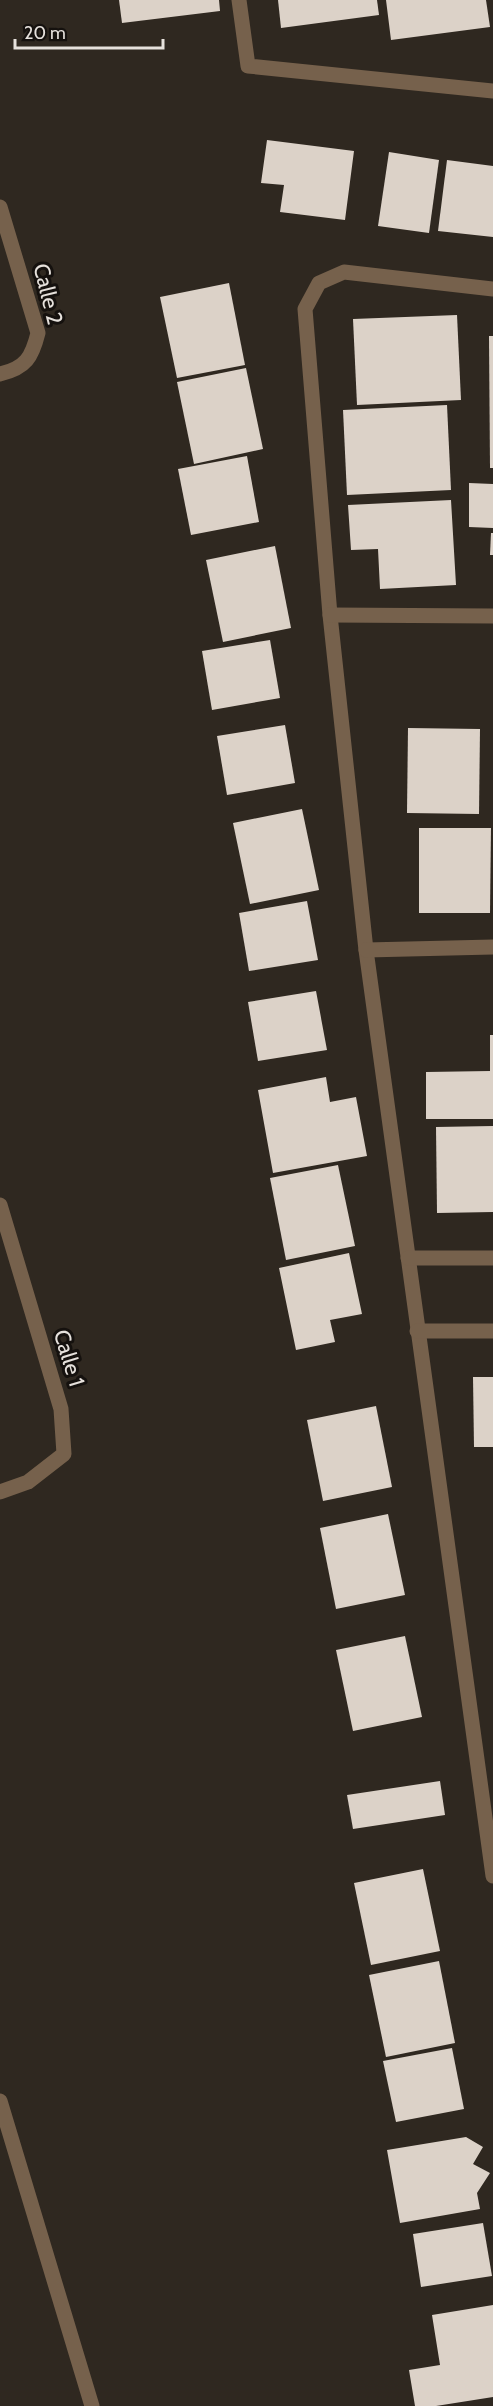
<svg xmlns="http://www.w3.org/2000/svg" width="493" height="2406" font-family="Cabin,sans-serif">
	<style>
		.building { fill: #dcd2c8 }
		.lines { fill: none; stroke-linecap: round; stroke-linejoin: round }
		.street { stroke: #76614c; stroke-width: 15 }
		.labels { text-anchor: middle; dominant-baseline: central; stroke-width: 6; stroke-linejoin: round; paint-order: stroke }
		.street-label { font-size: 22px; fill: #e6e1dc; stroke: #15110e }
	</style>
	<rect width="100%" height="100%" fill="#2f2820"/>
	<g class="building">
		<polygon points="119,0 219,0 220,11 122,23"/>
		<polygon points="278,0 377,0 379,15 281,28"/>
		<polygon points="386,0 486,0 490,27 391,40"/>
		<polygon points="267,140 354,151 345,220 280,212 284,185 261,183"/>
		<polygon points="389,152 439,160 429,233 378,226"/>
		<polygon points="447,160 493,166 493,237 438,231"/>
		<polygon points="229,283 245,365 177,378 160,297"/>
		<polygon points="457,315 461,400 357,405 353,319"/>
		<polygon points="489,336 493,336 493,468 490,468"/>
		<polygon points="246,368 263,449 194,464 177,382"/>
		<polygon points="447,405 451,490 347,495 343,410"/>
		<polygon points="247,456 259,522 191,535 178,469"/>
		<polygon points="469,483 493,484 493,528 469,527"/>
		<polygon points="451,500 456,585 380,589 378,549 351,550 348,505"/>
		<polygon points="491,533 493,533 493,555 490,555"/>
		<polygon points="275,546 291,628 223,642 206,560"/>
		<polygon points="270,640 280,698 212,710 202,651"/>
		<polygon points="285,725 295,783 227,795 217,736"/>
		<polygon points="408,728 480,729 479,814 407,813"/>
		<polygon points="302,809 319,890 250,904 233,823"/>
		<polygon points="419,828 491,828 490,913 419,913"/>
		<polygon points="307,901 318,960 249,971 239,913"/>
		<polygon points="316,991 327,1050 258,1061 248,1002"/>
		<polygon points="490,1035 493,1035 493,1119 426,1119 426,1072 490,1071"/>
		<polygon points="326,1077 330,1102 356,1097 367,1156 273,1173 258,1090"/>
		<polygon points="493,1126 493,1212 437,1213 436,1127"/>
		<polygon points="338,1165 355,1246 286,1260 270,1178"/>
		<polygon points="349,1253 362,1314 330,1320 335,1342 296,1350 279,1268"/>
		<polygon points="473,1377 493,1377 493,1447 474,1447"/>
		<polygon points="376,1406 392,1487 323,1501 307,1420"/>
		<polygon points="388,1514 405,1595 336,1609 320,1528"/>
		<polygon points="405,1636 422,1717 353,1731 336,1650"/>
		<polygon points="440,1781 445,1815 353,1829 347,1795"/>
		<polygon points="423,1869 440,1951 371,1965 354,1883"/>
		<polygon points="439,1961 455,2043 386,2057 369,1975"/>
		<polygon points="452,2048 464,2109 396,2122 383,2061"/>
		<polygon points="466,2137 483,2147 473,2164 490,2173 477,2193 480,2209 400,2223 387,2150"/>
		<polygon points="483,2223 492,2276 421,2287 413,2234"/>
		<polygon points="493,2305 493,2397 436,2406 415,2406 409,2370 440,2365 432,2315"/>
	</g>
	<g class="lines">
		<g class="street">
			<polyline points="239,0 248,66 493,91"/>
			<path d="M0 207 38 333C32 357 26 368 0 374"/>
			<polyline points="493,289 344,272 319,283 305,309 330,615 366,950 493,1876"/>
			<polyline points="330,615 493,616"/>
			<polyline points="366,950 493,947"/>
			<polyline points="0,1205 61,1409 64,1454 28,1482 0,1492"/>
			<polyline points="408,1258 493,1258"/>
			<polyline points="417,1331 493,1331"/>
			<polyline points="0,2101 92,2406"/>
		</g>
	</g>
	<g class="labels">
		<g class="street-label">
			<text transform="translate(48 294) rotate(76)">Calle 2</text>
			<text transform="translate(69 1358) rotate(73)">Calle 1</text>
		</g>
	</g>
	<path d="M15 39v9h148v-9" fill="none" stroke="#e6e1dc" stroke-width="3"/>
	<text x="24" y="39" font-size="18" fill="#e6e1dc" stroke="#15110e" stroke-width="4.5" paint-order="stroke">20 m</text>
</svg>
